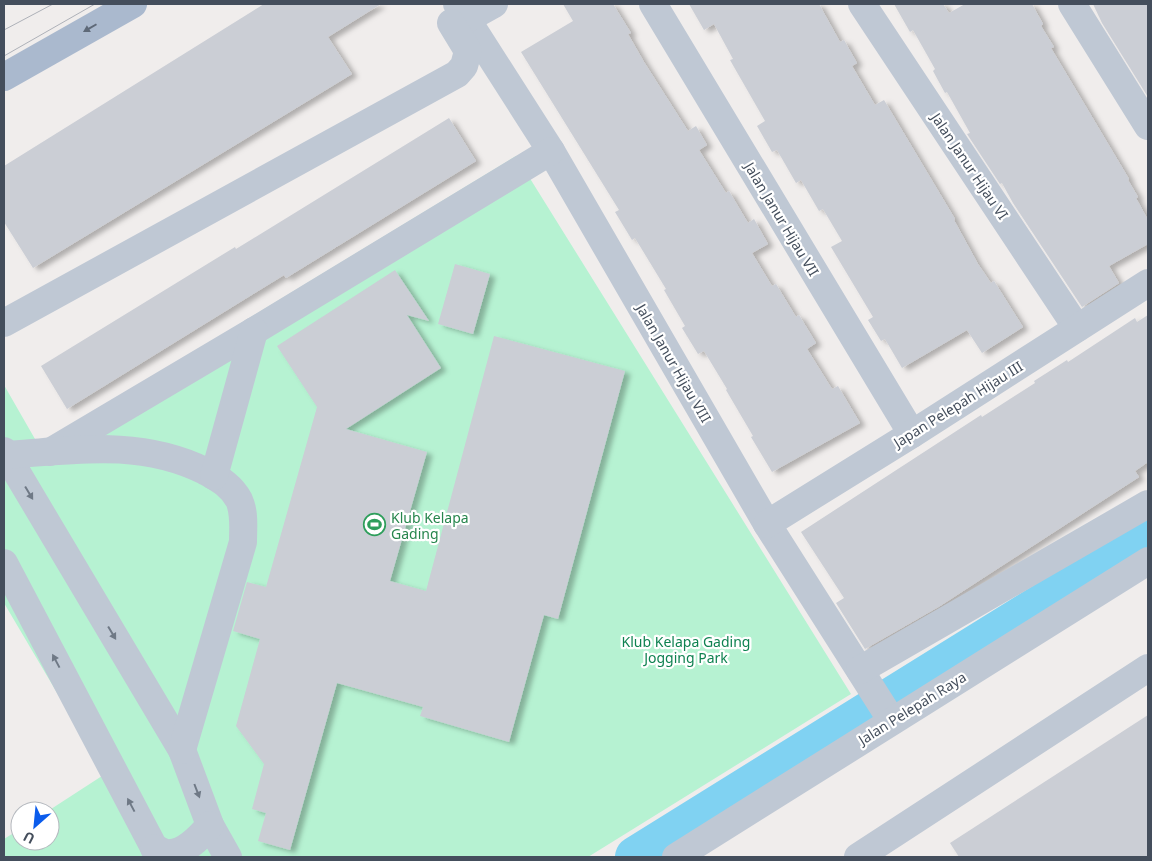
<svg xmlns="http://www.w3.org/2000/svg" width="1152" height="861" font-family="'Noto Sans',sans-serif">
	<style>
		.green { fill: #b6f2d2 }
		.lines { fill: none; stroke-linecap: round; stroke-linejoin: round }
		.river { stroke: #80d2f2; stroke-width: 42 }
		.building { fill: #cbced5; filter: url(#shadow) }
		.minor { stroke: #bfc8d4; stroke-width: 28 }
		.major { stroke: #aab9ce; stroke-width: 28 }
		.tram { stroke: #aeb1b8; stroke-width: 1 }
		.oneway { fill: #5e6978 }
		.oneway2 { fill: #6f7986 }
		.labels { text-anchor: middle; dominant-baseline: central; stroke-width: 4.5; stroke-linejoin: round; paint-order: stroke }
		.street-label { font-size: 14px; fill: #444e5c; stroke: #fff }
		.leisure-label { font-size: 14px; fill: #27864d; stroke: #fff; text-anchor: start }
		.park-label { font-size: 14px; fill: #0f8251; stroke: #fff }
	</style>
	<defs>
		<filter id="shadow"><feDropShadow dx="5.5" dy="3" stdDeviation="2.5" flood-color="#0004"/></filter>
	</defs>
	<rect width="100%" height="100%" fill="#f0edec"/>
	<polygon class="green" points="516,156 851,694 588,857 4,857 4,839 20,829 20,841 50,841 50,811 48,811 105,774 4,603 4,385 39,446"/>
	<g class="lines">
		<polyline class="river" points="636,857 1148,539"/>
	</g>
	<g class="building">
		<polygon points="264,4 381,4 328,37 352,74 33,268 4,222 4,166"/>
		<polygon points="563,4 613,4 631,33 628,34 644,62 688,131 696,126 707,145 699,150 726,193 729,191 748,223 754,219 768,244 752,253 772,286 776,284 796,317 799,315 816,343 807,349 832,389 838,386 860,423 772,472 751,437 753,436 726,390 727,389 704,351 698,354 682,328 685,326 664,290 666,289 635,238 632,240 615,212 619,210 521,52 573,21"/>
		<polygon points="689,4 819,4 840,42 844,40 857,63 852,66 875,105 884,100 955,219 954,220 978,264 991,283 994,281 1023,327 982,353 967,330 902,368 885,339 881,341 868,320 873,317 831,247 842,241 823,209 819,211 801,180 796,183 777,150 772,152 757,126 765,121 730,60 733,59 714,24 704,30"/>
		<polygon points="894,4 943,4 949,13 965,4 1032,4 1043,24 1041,26 1054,47 1051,48 1129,179 1128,180 1138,197 1136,198 1148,220 1148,244 1109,266 1119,283 1082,307 1013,203 1002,183 1000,184 967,134 970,133 947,92 945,93 933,71 935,69 913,30 910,32"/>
		<polygon points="1093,4 1148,4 1148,97 1102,23"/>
		<polygon points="449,118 476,161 286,278 284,275 67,409 41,366 235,247 236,249"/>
		<polygon points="455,264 490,274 473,334 438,324"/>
		<polygon points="395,270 429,321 407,315 441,368 346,429 427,452 390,581 426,591 494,336 625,371 558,619 544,615 509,742 420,716 423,707 337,683 290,850 258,841 266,813 252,809 264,764 236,726 260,639 233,631 247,582 266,587 317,407 277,346"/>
		<polygon points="1148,315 1148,462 1135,471 1139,477 940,606 865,649 836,603 844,598 801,532 981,415 982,417 1035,383 1034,381 1067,360 1068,362 1135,318 1137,322"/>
		<polygon points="1148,715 1148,857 959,857 950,843"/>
	</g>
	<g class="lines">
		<g class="minor">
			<polyline points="457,4 551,151 767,524 892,721"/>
			<polyline points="653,4 912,434"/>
			<polyline points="862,4 1077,328"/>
			<polyline points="1072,4 1148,126"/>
			<polyline points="467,19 494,4"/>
			<polyline points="4,323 457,74 464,66 468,51 451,23"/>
			<polyline points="4,451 182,750 210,825 228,857"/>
			<polyline points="50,452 254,331 551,151"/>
			<path d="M6 455C75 450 140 439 205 471 219 479 231 485 239 500 245 513 243 528 243 542L182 750"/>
			<polyline points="214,476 254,331"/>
			<polyline points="767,524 912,434 1148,283"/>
			<polyline points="4,563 159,857"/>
			<polyline points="860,670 1148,504"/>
			<path d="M154 848C157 849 162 852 166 853 184 855 200 837 210 825"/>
			<polyline points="676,857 1148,561"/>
			<polyline points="858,857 1148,668"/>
		</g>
		<polyline class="major" points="4,77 133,4"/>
		<g class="tram">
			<polyline points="4,30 53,4"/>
			<polyline points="4,56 95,4"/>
		</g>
	</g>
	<defs><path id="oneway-solid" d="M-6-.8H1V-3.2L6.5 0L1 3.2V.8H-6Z" transform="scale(1.25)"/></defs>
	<use class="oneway" href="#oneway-solid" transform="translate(90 28) rotate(150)"/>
	<g class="oneway2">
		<use href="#oneway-solid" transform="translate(29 493) rotate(59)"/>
		<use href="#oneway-solid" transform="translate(112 633) rotate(59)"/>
		<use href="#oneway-solid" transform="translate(56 661) rotate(-118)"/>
		<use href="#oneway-solid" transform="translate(197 791) rotate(69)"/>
		<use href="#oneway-solid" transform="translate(131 805) rotate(-118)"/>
	</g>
	<defs>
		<symbol id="stadium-ring" viewBox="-11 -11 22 22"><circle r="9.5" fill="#fff" stroke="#2e9e5b" stroke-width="1.5"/><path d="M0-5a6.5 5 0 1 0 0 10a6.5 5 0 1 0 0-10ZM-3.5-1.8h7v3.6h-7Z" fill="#2e9e5b"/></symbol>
	</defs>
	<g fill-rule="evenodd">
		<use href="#stadium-ring" x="362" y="512" width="25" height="25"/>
	</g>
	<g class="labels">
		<g class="street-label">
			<text transform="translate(970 166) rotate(56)">Jalan Janur Hijau VI</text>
			<text transform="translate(782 219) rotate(59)">Jalan Janur Hijau VII</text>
			<text transform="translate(674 363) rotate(60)">Jalan Janur Hijau VIII</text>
			<text transform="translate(958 404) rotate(-32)">Japan Pelepah Hijau III</text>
			<text transform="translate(912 708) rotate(-32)">Jalan Pelepah Raya</text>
		</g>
		<g class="leisure-label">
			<text x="391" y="517">Klub Kelapa<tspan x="391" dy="16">Gading</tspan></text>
		</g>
		<g class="park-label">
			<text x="686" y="641">Klub Kelapa Gading<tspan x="686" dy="16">Jogging Park</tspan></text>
		</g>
	</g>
	<rect width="1152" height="861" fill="none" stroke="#444e5c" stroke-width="10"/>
	<g transform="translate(35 826) rotate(207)"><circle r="24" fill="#ffffff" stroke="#b4b8be"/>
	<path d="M0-4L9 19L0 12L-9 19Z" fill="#0b5cec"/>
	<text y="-8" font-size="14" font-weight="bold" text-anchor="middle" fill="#444e5c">U</text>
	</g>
</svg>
